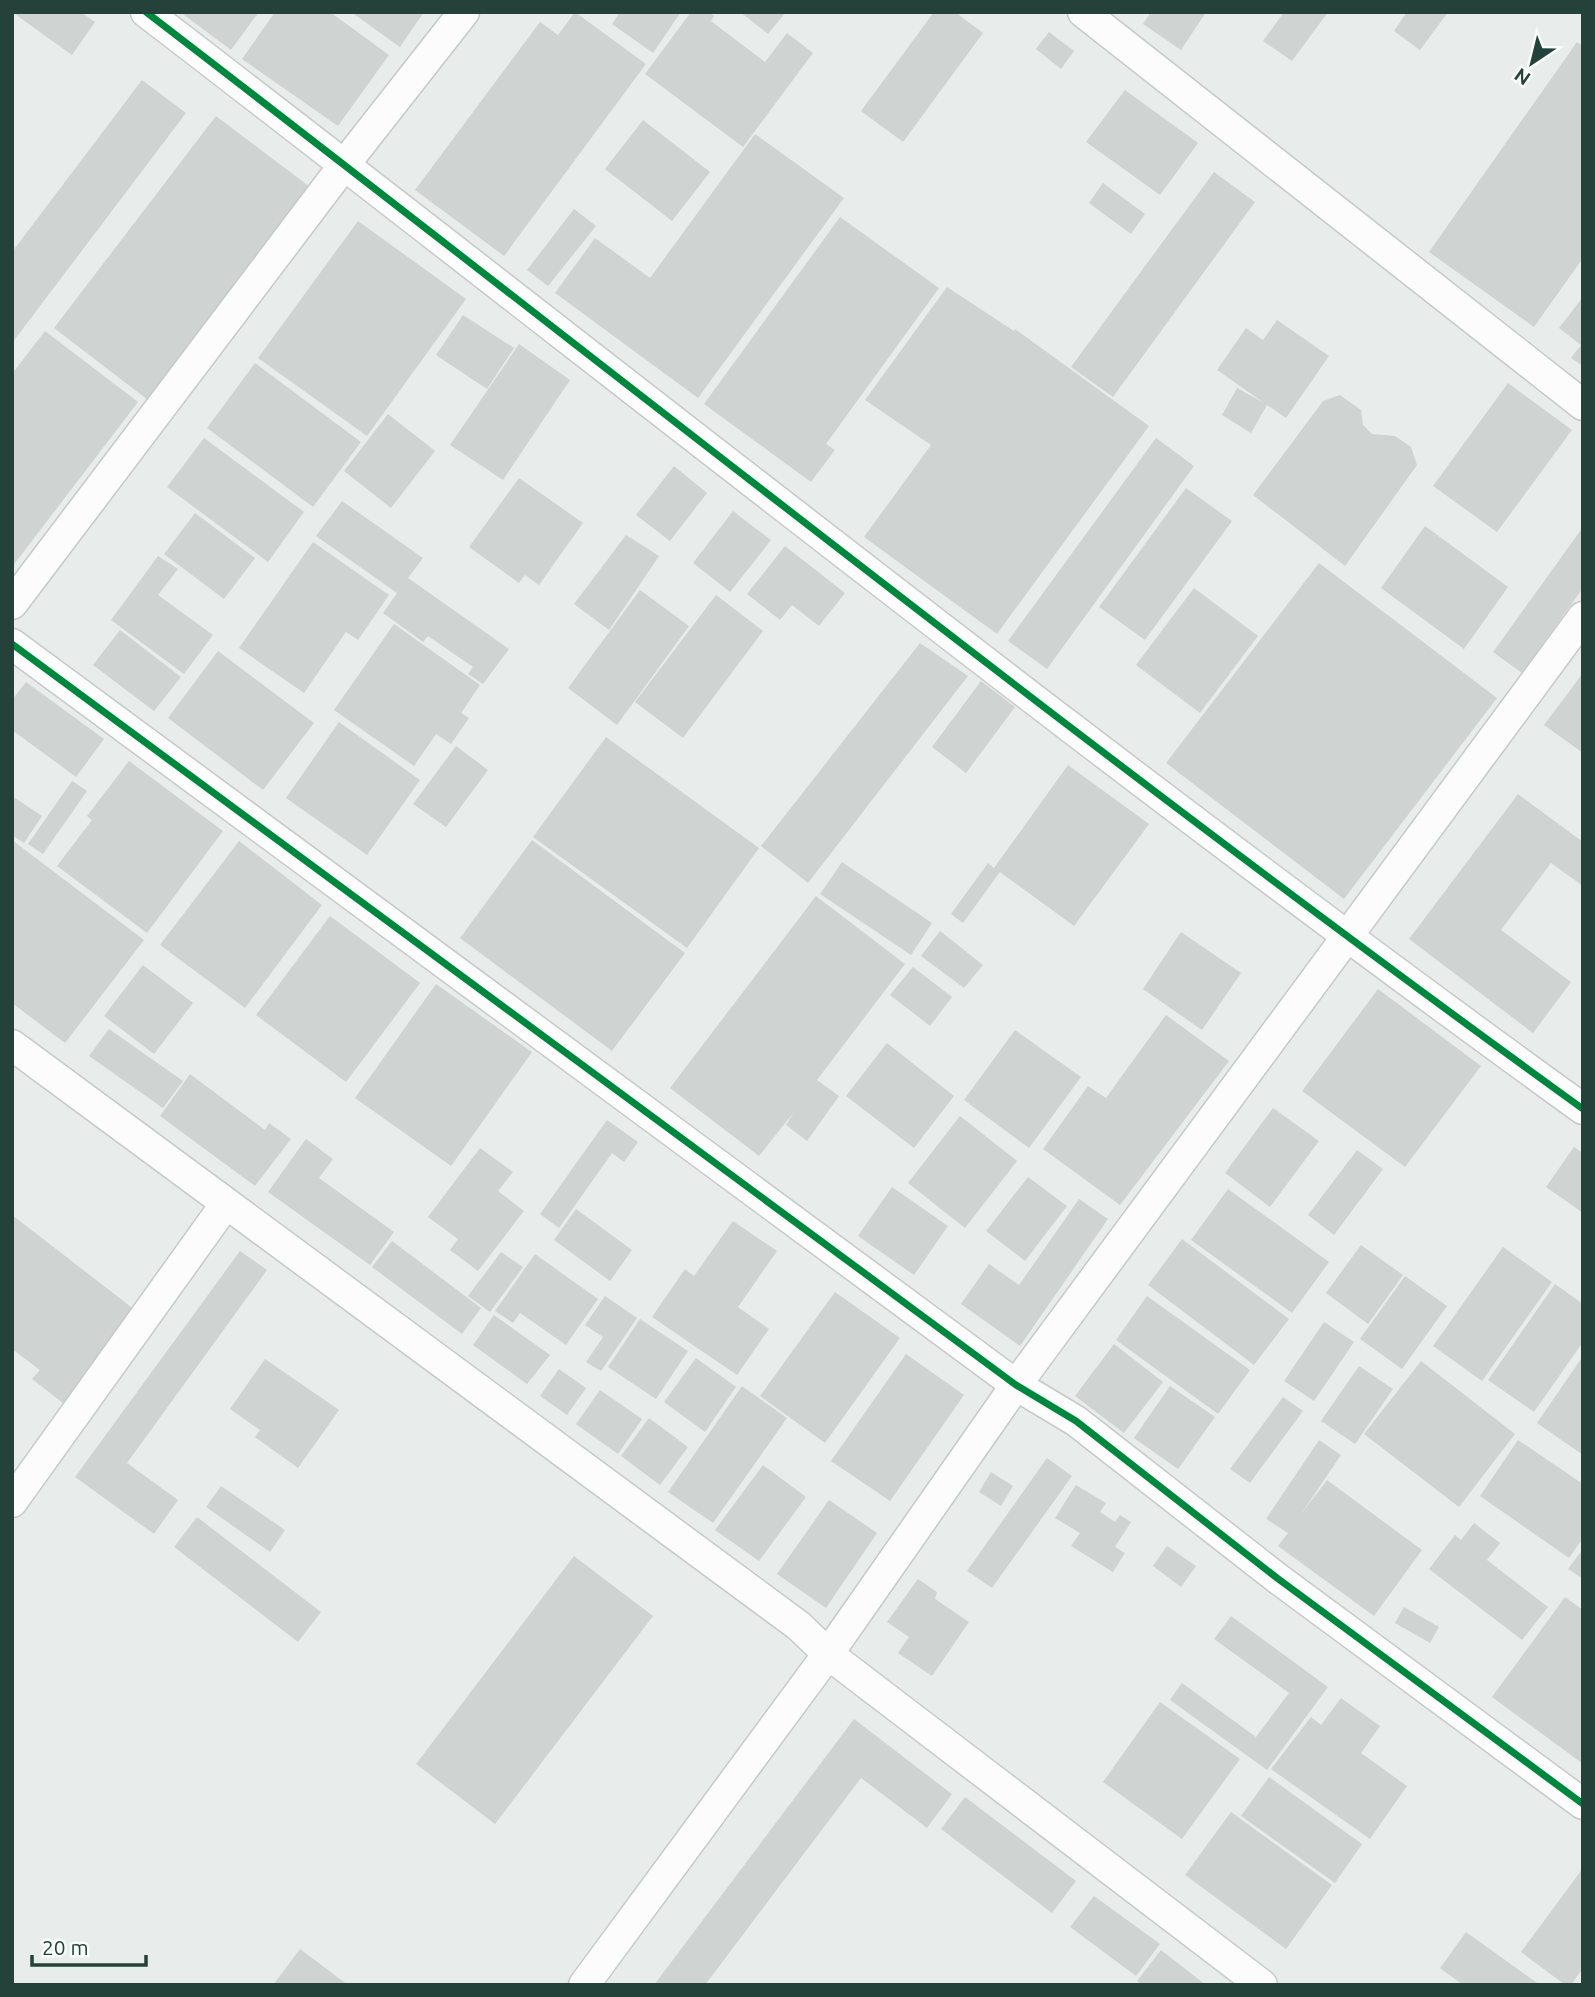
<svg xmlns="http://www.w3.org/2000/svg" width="1595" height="1997" font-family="Ubuntu,sans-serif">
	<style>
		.building { fill: #cfd4d2 }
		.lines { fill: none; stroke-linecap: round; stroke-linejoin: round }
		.minor-casing { stroke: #c5cac8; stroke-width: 33 }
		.minor { stroke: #fcfcfc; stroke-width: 30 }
		.cycleway-casing { stroke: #f7fbf9; stroke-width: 11 }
		.cycleway { stroke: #00873e; stroke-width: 7 }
	</style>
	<rect width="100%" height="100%" fill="#e8edeb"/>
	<g class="building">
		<polygon points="12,12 81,12 95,22 72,55"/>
		<polygon points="180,12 259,12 231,50"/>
		<polygon points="275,12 330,12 389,55 338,126 242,59"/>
		<polygon points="351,12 424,12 400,47"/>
		<polygon points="575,12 646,64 504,256 415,190 540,22 558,35"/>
		<polygon points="620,12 681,12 653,53 612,24"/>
		<polygon points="691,12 709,12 714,16 711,21 765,62 787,33 813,53 743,147 645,74"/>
		<polygon points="740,12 786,12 768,34"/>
		<polygon points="934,12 955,12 983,33 903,142 861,111"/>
		<polygon points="1151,12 1206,12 1181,50 1143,24"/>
		<polygon points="1284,12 1328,12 1292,61 1263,41"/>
		<polygon points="1407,12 1448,12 1420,50 1394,31"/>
		<polygon points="1049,32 1074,51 1061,69 1036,49"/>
		<polygon points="1577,42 1583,46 1583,258 1534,327 1429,252"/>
		<polygon points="142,80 186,113 12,343 12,252"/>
		<polygon points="1125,90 1198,143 1160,195 1086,142"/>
		<polygon points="216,116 310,187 148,400 54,328"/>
		<polygon points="643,120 710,172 672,221 605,169"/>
		<polygon points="755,134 844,198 698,398 555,293 595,238 650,278"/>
		<polygon points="1214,172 1255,202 1113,397 1071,367"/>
		<polygon points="1103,183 1145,214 1131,234 1089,203"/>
		<polygon points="574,209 596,226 548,286 527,270"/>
		<polygon points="840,217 939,288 826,444 835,450 811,482 704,404"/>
		<polygon points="358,221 466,299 367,436 258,358"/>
		<polygon points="947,287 1014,331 1015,329 1149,426 997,634 864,537 931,445 865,400"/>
		<polygon points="1583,297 1583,366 1571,358 1581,345 1559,328"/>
		<polygon points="463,315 514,348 487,389 436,355"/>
		<polygon points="1277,320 1329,356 1286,418 1267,405 1251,433 1222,415 1237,388 1264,403 1217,370 1246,328 1263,340"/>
		<polygon points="45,331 138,402 12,567 12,374"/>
		<polygon points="519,344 570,380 503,480 450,445"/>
		<polygon points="255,363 361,442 313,507 207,428"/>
		<polygon points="1508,383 1572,430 1497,532 1433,486"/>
		<polygon points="1340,395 1361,410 1363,425 1372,434 1395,436 1411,447 1417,465 1345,566 1253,495 1323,401"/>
		<polygon points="388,414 435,451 391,508 344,471"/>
		<polygon points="204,438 304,512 268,562 167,487"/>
		<polygon points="1156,438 1194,466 1047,669 1008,641"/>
		<polygon points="674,466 707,493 670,541 636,515"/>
		<polygon points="519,478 583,523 539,585 525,575 519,583 469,547"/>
		<polygon points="1186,488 1232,521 1145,640 1099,607"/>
		<polygon points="342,501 423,558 408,578 509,649 483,684 468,674 473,667 428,636 423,642 383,613 397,593 316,536"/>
		<polygon points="733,511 771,540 730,592 693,563"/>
		<polygon points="195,513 255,558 224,599 164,554"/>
		<polygon points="1425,526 1508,587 1464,649 1381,588"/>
		<polygon points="1583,527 1583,588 1522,673 1493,652"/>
		<polygon points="626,535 659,556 609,630 574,604"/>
		<polygon points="313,542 389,595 358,640 346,632 304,693 239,648"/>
		<polygon points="785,546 845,593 819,626 792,605 780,620 747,594"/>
		<polygon points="158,556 178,569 158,595 213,635 184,674 111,620"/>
		<polygon points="1319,563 1497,698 1344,899 1166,763"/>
		<polygon points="1194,588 1258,636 1200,713 1136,665"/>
		<polygon points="640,590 689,626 617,725 568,688"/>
		<polygon points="716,595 763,631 683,738 635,702"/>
		<polygon points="394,624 480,685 461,713 469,718 451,744 436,734 414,766 334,710"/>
		<polygon points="120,630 181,677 154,711 93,665"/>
		<polygon points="920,643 968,676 808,883 761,846"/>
		<polygon points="218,651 314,723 263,790 168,718"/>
		<polygon points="1583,673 1583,753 1544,725"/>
		<polygon points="981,681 1015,707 966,773 932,747"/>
		<polygon points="26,682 104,739 76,777 12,730 12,700"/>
		<polygon points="339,722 420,780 367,855 286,798"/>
		<polygon points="606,737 759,848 687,948 533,837"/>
		<polygon points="456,746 488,770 446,827 413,804"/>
		<polygon points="129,761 223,831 147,933 57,866 92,820 87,816"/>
		<polygon points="1068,765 1149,824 1074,926 1000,872 963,923 951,914 988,863 994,868"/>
		<polygon points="72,781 87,791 43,854 28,844"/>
		<polygon points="1518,794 1583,842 1583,886 1551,863 1501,930 1571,982 1533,1033 1409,939"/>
		<polygon points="12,796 42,816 24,843 12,835"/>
		<polygon points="12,840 144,940 65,1043 12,1003"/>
		<polygon points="532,840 685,953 612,1051 460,938"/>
		<polygon points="239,841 322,905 245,1008 160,945"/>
		<polygon points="842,862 932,923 911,955 820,894"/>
		<polygon points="816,896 905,964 817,1080 839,1096 807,1141 786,1125 794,1112 759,1156 670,1088"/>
		<polygon points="330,916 420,983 346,1082 256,1015"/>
		<polygon points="940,931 983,965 964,988 921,956"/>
		<polygon points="1181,932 1241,973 1202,1030 1143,989"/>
		<polygon points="143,965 193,1003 154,1054 104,1016"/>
		<polygon points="913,967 952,997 930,1026 890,995"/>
		<polygon points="436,984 532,1052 451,1166 355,1098"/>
		<polygon points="1378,989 1481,1066 1405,1167 1302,1091"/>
		<polygon points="1166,1015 1229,1061 1120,1205 1043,1149 1088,1086 1106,1098"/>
		<polygon points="109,1029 183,1081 163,1108 89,1056"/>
		<polygon points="1015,1030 1081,1077 1029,1148 964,1100"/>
		<polygon points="887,1043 954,1096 914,1148 846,1096"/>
		<polygon points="190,1074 265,1130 269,1123 291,1139 255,1186 160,1116"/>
		<polygon points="1273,1108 1319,1141 1270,1207 1225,1173"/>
		<polygon points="960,1116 1017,1161 965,1228 908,1183"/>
		<polygon points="607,1120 638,1142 624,1162 612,1153 559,1228 540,1214"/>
		<polygon points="306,1139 333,1159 319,1178 394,1232 370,1265 268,1192"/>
		<polygon points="1574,1147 1583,1153 1583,1213 1546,1187"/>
		<polygon points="480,1148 513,1172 498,1191 524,1211 478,1271 450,1250 458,1239 428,1217"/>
		<polygon points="1357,1150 1383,1169 1334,1235 1308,1215"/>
		<polygon points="1028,1177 1067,1206 1025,1261 986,1231"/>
		<polygon points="892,1187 948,1226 914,1275 858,1236"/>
		<polygon points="1228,1189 1329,1262 1292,1313 1191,1240"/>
		<polygon points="1079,1199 1108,1219 1020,1346 961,1304 989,1264 1019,1285"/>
		<polygon points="576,1209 632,1250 610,1281 554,1240"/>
		<polygon points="12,1215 135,1310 63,1403 32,1379 40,1370 12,1349"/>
		<polygon points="733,1221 777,1251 738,1307 769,1329 737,1375 652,1317 685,1269 694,1276"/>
		<polygon points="1182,1239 1289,1319 1254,1365 1148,1285"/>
		<polygon points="392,1241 481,1308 462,1334 372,1267"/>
		<polygon points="1361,1245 1403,1275 1368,1324 1326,1293"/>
		<polygon points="1503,1247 1552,1282 1482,1381 1433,1346"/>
		<polygon points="240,1251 267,1270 127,1463 178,1500 154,1534 75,1477"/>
		<polygon points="501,1252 523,1267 490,1312 468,1296"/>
		<polygon points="535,1254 598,1299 566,1345 520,1313 513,1323 495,1311"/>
		<polygon points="1405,1276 1447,1306 1402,1369 1360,1339"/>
		<polygon points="1555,1284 1583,1304 1583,1342 1534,1412 1488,1380"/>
		<polygon points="835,1292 900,1338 825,1443 760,1396"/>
		<polygon points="605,1296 637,1318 601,1371 586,1362 603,1337 585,1325"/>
		<polygon points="1147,1296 1250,1370 1218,1414 1116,1340"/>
		<polygon points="494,1315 550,1355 527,1384 473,1345"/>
		<polygon points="640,1319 688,1351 656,1399 608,1367"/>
		<polygon points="1324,1322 1354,1342 1314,1401 1284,1381"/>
		<polygon points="1114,1344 1163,1382 1124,1433 1075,1396"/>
		<polygon points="906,1354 964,1395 890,1501 831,1461"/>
		<polygon points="1583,1356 1583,1455 1537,1423"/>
		<polygon points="696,1358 736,1387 705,1432 664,1402"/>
		<polygon points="265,1359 339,1410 298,1468 255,1437 260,1430 230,1409"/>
		<polygon points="1421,1361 1515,1434 1459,1507 1364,1434"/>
		<polygon points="1359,1366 1393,1389 1355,1444 1321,1421"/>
		<polygon points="559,1369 586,1388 567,1415 540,1396"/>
		<polygon points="742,1386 787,1418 713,1523 668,1492"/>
		<polygon points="1170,1386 1215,1417 1178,1469 1134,1438"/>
		<polygon points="600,1390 642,1419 618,1454 576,1424"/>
		<polygon points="1283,1397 1303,1411 1250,1483 1230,1469"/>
		<polygon points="649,1418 688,1447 660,1485 621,1456"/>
		<polygon points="1319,1440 1341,1455 1301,1514 1327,1480 1422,1550 1374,1616 1278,1546 1288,1533 1266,1519"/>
		<polygon points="1518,1440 1583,1484 1583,1538 1569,1558 1480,1496"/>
		<polygon points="1047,1458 1072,1476 992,1588 967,1571"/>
		<polygon points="763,1465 806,1497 759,1561 715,1530"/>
		<polygon points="991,1472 1013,1486 1001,1506 979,1492"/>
		<polygon points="1076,1485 1106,1503 1100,1512 1115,1522 1120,1515 1131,1522 1115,1547 1125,1553 1113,1572 1071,1546 1080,1533 1055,1518"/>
		<polygon points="221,1486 285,1530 270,1552 206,1507"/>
		<polygon points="829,1500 877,1533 826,1608 777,1574"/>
		<polygon points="197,1517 321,1612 298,1642 174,1547"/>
		<polygon points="1474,1523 1500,1543 1487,1560 1548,1607 1522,1640 1429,1569 1455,1535 1461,1540"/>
		<polygon points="1167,1546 1196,1566 1181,1587 1153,1566"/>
		<polygon points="1583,1549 1583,1579 1568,1569"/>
		<polygon points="574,1556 653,1616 495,1824 416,1764"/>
		<polygon points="918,1579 937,1592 935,1599 969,1622 932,1676 898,1653 909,1637 887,1622"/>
		<polygon points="1565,1597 1583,1610 1583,1764 1492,1697"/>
		<polygon points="1404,1607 1439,1627 1430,1643 1395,1623"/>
		<polygon points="1231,1616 1328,1687 1267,1770 1170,1700 1182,1683 1256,1737 1289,1693 1214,1639"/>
		<polygon points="1341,1698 1380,1726 1361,1753 1407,1786 1370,1839 1271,1769 1311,1717 1321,1725"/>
		<polygon points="1160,1702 1240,1759 1182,1839 1103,1782"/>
		<polygon points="854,1719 952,1794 927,1828 861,1778 705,1985 654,1985"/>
		<polygon points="1269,1777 1362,1844 1335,1883 1241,1816"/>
		<polygon points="965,1797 1076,1881 1052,1913 941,1829"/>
		<polygon points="1231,1812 1332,1885 1286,1949 1185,1875"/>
		<polygon points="1583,1868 1583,1968 1571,1985 1565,1985 1521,1952"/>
		<polygon points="1094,1896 1160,1944 1136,1976 1070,1927"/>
		<polygon points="1466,1932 1540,1985 1463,1985 1440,1968"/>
		<polygon points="300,1949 348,1985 273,1985"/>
		<polygon points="1161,1950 1206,1985 1142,1985 1137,1981"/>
	</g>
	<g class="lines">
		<defs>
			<g id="minor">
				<path d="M146 12C624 379 1094 756 1583 1109"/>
				<polyline points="1083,12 1583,405"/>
				<polyline points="12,604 344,165 464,12"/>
				<polyline points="12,644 1016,1385 1076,1421 1277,1578 1583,1804"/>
				<polyline points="12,1045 799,1626 828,1654 1262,1985"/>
				<polyline points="12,1502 225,1205"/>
				<polyline points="584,1985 828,1654 1016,1385 1583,617"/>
			</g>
		</defs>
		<use href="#minor" class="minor-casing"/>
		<use href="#minor" class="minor"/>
		<defs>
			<g id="cycleway">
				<path d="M146 12C624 379 1094 756 1583 1109"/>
				<polyline points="12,644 1016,1385 1076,1421 1277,1578 1583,1804"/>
			</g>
		</defs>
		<use href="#cycleway" class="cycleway-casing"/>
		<use href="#cycleway" class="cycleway"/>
	</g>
	<rect width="1595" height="1997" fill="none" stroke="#24423a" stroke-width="28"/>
	<g transform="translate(1532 63) rotate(215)" stroke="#f7fbf9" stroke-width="5" paint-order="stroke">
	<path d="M0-5L12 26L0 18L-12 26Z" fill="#24423a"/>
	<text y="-10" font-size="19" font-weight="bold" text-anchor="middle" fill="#24423a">N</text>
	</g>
	<path d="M32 1955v10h114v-10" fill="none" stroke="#24423a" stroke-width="3.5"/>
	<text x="42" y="1955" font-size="21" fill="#24423a" stroke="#f7fbf9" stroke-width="5" paint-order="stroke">20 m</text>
</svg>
